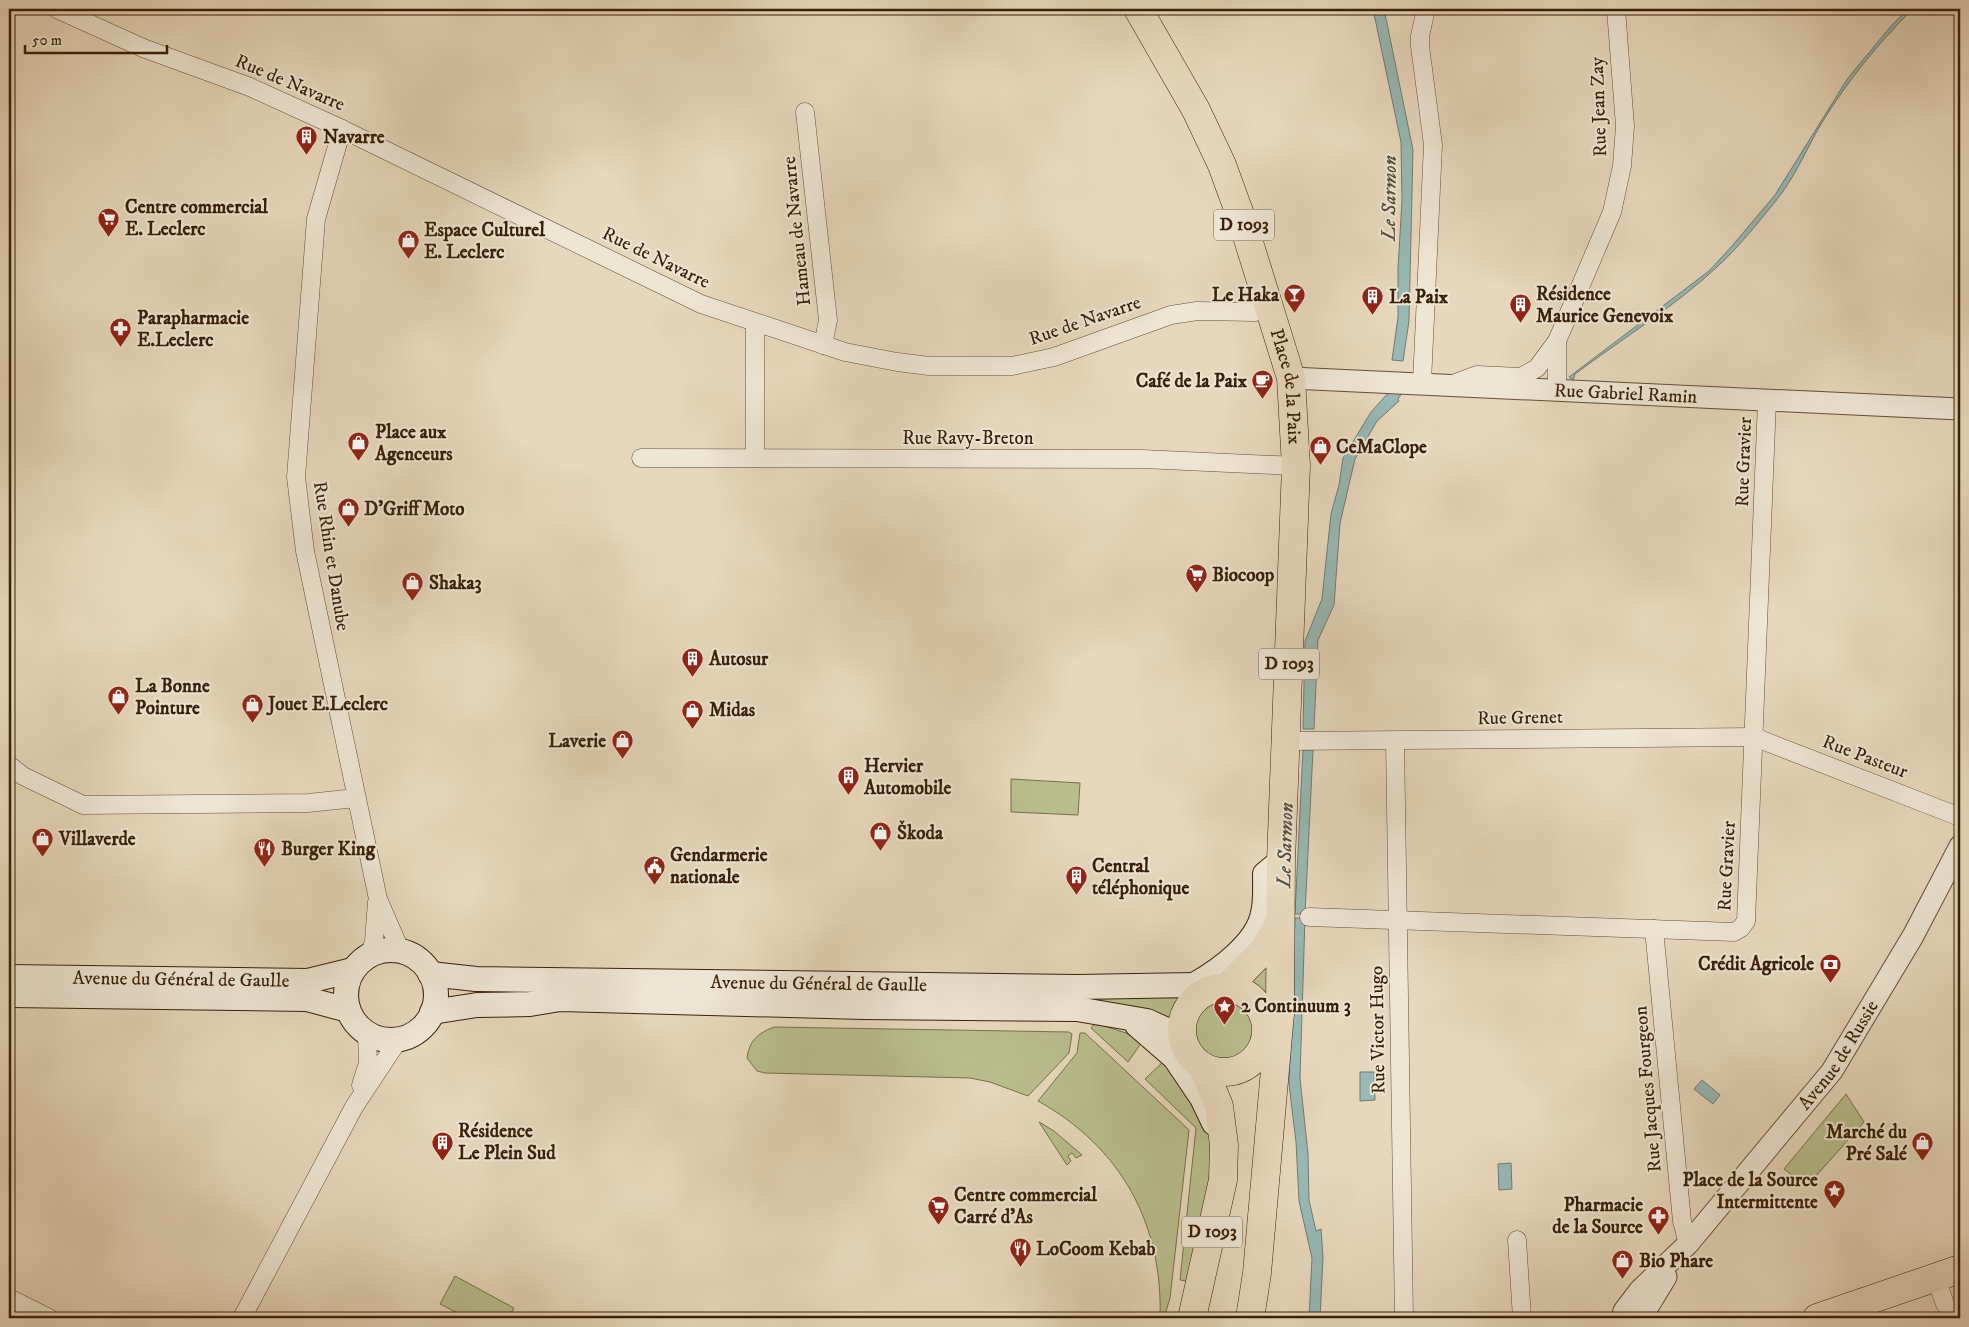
<svg xmlns="http://www.w3.org/2000/svg" width="1969" height="1327" font-family="'IM FELL DW Pica',serif">
	<style>
		.green { fill: #b9bd8e; stroke: #796e4b }
		.water { fill: #97b8b5; stroke: #717b70 }
		.lines { fill: none; stroke-linecap: round; stroke-linejoin: round }
		.minor-casing { stroke: #644d35; stroke-width: 19 }
		.tertiary-casing { stroke: #644d35; stroke-width: 23 }
		.secondary-casing { stroke: #391f08; stroke-width: 26 }
		.primary-casing { stroke: #391f08; stroke-width: 29 }
		.minor { stroke: #efe5d3; stroke-width: 18 }
		.tertiary { stroke: #efe5d3; stroke-width: 21 }
		.secondary { stroke: #efe5d3; stroke-width: 24 }
		.primary { stroke: #e7d7bc; stroke-width: 28 }
		.labels { text-anchor: middle; dominant-baseline: central; stroke-width: 4; stroke-linejoin: round; paint-order: stroke }
		.shield { fill: #efe5d3; stroke: #705a45; stroke-width: 1 }
		.shield-label { font-size: 18px; font-weight: bold; fill: #391f08 }
		.street-label { font-size: 19px; fill: #391f08; stroke: #efe5d3 }
		.poi-label { font-size: 19px; font-weight: bold; fill: #391f08; stroke: #efe5d3; text-anchor: start }
		.water-label { font-size: 20px; font-style: italic; fill: #554d3c; stroke: #efe5d3 }
	</style>
	<rect width="100%" height="100%" fill="#e7d7bc"/>
	<filter id="stains"><feTurbulence type="fractalNoise" baseFrequency=".004" numOctaves="4"/><feColorMatrix values="0 0 0 0 .2 0 0 0 0 .09 0 0 0 0 .02 0 0 0 .5 -.17"/></filter>
	<radialGradient id="worn" r=".72"><stop offset=".6" stop-color="#630" stop-opacity="0"/><stop offset="1" stop-color="#630" stop-opacity=".3"/></radialGradient>
	<g class="green">
		<polygon points="1011,779 1080,783 1078,815 1011,812"/>
		<polygon points="1272,951 1266,1000 1248,984"/>
		<polygon points="1082,993 1187,995 1177,1009 1173,1024 1083,1000"/>
		<circle cx="1225" cy="1029" r="31"/>
		<polygon points="1095,1023 1126,1033 1142,1042 1128,1062 1091,1028"/>
		<path d="M774 1027 1069 1032 1072 1034 1069 1053 1028 1096 990 1082 970 1078 765 1073 757 1071 747 1058C749 1041 758 1033 774 1027Z"/>
		<path d="M1080 1033H1085L1189 1130 1170 1298 1164 1318H1160C1163 1224 1121 1147 1038 1101L1077 1053Z"/>
		<path d="M1166 1059C1179 1080 1194 1100 1205 1122 1222 1159 1196 1241 1187 1281L1180 1280 1196 1128 1145 1079Z"/>
		<polygon points="1846,1094 1864,1122 1807,1186 1784,1169"/>
		<polygon points="1039,1122 1054,1131 1082,1155 1076,1158 1072,1153 1068,1156 1071,1161 1067,1165"/>
		<polygon points="455,1276 514,1308 508,1318 467,1318 440,1304"/>
	</g>
	<g class="water">
		<polygon points="1373,9 1384,9 1413,150 1409,321 1403,361 1392,360 1398,317 1398,269 1402,200 1401,142"/>
		<path d="M1908 9H1913C1878 43 1847 82 1821 124 1806 150 1794 179 1775 202 1757 224 1738 248 1717 267 1674 307 1622 339 1575 374L1573 380 1569 377 1709 271 1732 246 1775 195 1848 78 1891 26Z"/>
		<polygon points="1389,392 1402,393 1398,399 1399,401 1377,421 1355,459 1340,523 1334,605 1318,640 1314,729 1303,729 1305,641 1322,599 1331,514 1339,485 1343,458 1371,412"/>
		<polygon points="1303,750 1313,750 1305,914 1295,914"/>
		<polygon points="1295,918 1305,918 1300,1078 1308,1154 1309,1200 1316,1231 1321,1229 1323,1258 1320,1318 1309,1318 1312,1258 1299,1201 1296,1142 1289,1084"/>
		<polygon points="1360,1072 1374,1072 1375,1100 1360,1101"/>
		<polygon points="1702,1080 1720,1095 1713,1104 1694,1089"/>
		<polygon points="1511,1163 1512,1189 1499,1190 1498,1164"/>
	</g>
	<g class="lines">
		<defs>
			<g id="minor">
				<polyline points="57,9 143,48 250,87 342,129 701,304 845,352 897,362 929,366 1012,366 1054,357 1171,315 1197,311 1255,312 1270,309"/>
				<polyline points="805,112 828,320 823,345"/>
				<polyline points="342,129 316,219 296,477 305,551 378,899 401,952"/>
				<polyline points="1422,382 1433,145 1420,46 1420,36 1426,9"/>
				<polyline points="1453,384 1477,375 1521,377 1537,368 1557,341 1612,212 1622,166 1625,126 1616,9"/>
				<polyline points="1557,389 1557,341"/>
				<polyline points="641,458 1142,459 1296,466"/>
				<polyline points="755,458 755,323"/>
				<polyline points="1286,741 1754,737 1960,817"/>
				<polyline points="1395,741 1404,1318"/>
				<polyline points="9,765 23,776 83,805 308,803 356,798"/>
				<polyline points="1309,917 1734,932 1741,928 1746,921 1767,401"/>
				<polyline points="1654,929 1682,1221 1688,1244"/>
				<polyline points="370,955 374,941 377,902"/>
				<polyline points="361,1085 368,1063 367,1034"/>
				<polyline points="1517,1240 1522,1318"/>
				<polyline points="1936,1278 1945,1304 1956,1318"/>
				<polyline points="9,1298 49,1318"/>
				<polyline points="242,1318 354,1107 399,1039"/>
			</g>
			<g id="tertiary">
				<path id="s1" d="M1291 378 1960 409"/>
				<path id="s2" d="M1622 1318 1624 1311 1640 1290 1688 1244 1832 1071 1913 936 1960 846"/>
				<polyline points="1643,1318 1644,1313 1666,1277"/>
			</g>
			<g id="secondary">
				<circle cx="391" cy="995" r="45"/>
				<path id="s3" d="M430 974 476 979 1077 987 1194 985 1205 992"/>
				<path id="s4" d="M9 977 308 981 353 970"/>
				<path d="M1194 985C1219 971 1258 943 1263 913 1266 901 1265 887 1265 874L1281 861"/>
				<polyline points="9,995 307,999 348,1010"/>
				<polyline points="432,1012 477,1005 530,1004 560,999 863,1007 1077,1009 1147,1021 1182,1037"/>
				<polyline points="1137,1025 1175,1058 1202,1098 1214,1123"/>
			</g>
			<g id="primary">
				<path id="s5" d="M1138 9 1196 110 1222 165 1242 220 1291 378 1296 466 1281 861 1280 1013 1267 1029"/>
				<polyline points="1227,987 1264,950 1280,922"/>
				<circle cx="1224" cy="1030" r="42"/>
				<polyline points="1192,1318 1223,1180 1224,1145 1219,1106 1203,1067"/>
				<polyline points="1250,1318 1257,1273 1280,1013"/>
				<polyline points="1817,1318 1960,1269"/>
			</g>
		</defs>
		<use href="#minor" class="minor-casing"/>
		<use href="#tertiary" class="tertiary-casing"/>
		<use href="#secondary" class="secondary-casing"/>
		<use href="#primary" class="primary-casing"/>
		<use href="#minor" class="minor"/>
		<use href="#tertiary" class="tertiary"/>
		<use href="#secondary" class="secondary"/>
		<use href="#primary" class="primary"/>
	</g>
	<defs>
		<symbol id="building-pin" viewBox="-11 -11 22 30"><path d="M0 17L-7.5 6A9.5 9.5 0 1 1 7.5 6Z" fill="#8f2418" stroke="#efe5d3"/><path d="M-4-6H4V6H1V3H-1V6H-4ZM-2.5-4.3h1.7v1.8h-1.7ZM.8-4.3h1.7v1.8H.8ZM-2.5-1h1.7V.8h-1.7ZM.8-1h1.7V.8H.8Z" fill="#fff"/></symbol>
		<symbol id="supermarket-pin" viewBox="-11 -11 22 30"><path d="M0 17L-7.5 6A9.5 9.5 0 1 1 7.5 6Z" fill="#8f2418" stroke="#efe5d3"/><path d="M-6-5.5h2.5l.6 2H6L4.5 2H-2.5L-4.4-4H-6ZM-1.5 3.2a1.3 1.3 0 1 0 .1 0ZM3 3.2a1.3 1.3 0 1 0 .1 0Z" fill="#fff"/></symbol>
		<symbol id="shop-pin" viewBox="-11 -11 22 30"><path d="M0 17L-7.5 6A9.5 9.5 0 1 1 7.5 6Z" fill="#8f2418" stroke="#efe5d3"/><path d="M-5-2.5h2.3a2.7 3.5 0 0 1 5.4 0H5L5.5 6h-11ZM-1.5-2.5h3a1.5 2.3 0 0 0-3 0Z" fill="#fff"/></symbol>
		<symbol id="bar-pin" viewBox="-11 -11 22 30"><path d="M0 17L-7.5 6A9.5 9.5 0 1 1 7.5 6Z" fill="#8f2418" stroke="#efe5d3"/><path d="M-6-5H6L.8 .8V4.5H3.5V6h-7V4.5H-.8V.8Z" fill="#fff"/></symbol>
		<symbol id="pharmacy-pin" viewBox="-11 -11 22 30"><path d="M0 17L-7.5 6A9.5 9.5 0 1 1 7.5 6Z" fill="#8f2418" stroke="#efe5d3"/><path d="M-2-6h4v4h4v4h-4v4h-4v-4h-4v-4h4Z" fill="#fff"/></symbol>
		<symbol id="cafe-pin" viewBox="-11 -11 22 30"><path d="M0 17L-7.5 6A9.5 9.5 0 1 1 7.5 6Z" fill="#8f2418" stroke="#efe5d3"/><path d="M-5.5-4.5H6V0H3Q3 3.5 0 3.5H-2.5Q-5.5 3.5-5.5 0ZM3-3.2v2h1.7v-2ZM-6 4.5H4V6H-6Z" fill="#fff"/></symbol>
		<symbol id="restaurant-pin" viewBox="-11 -11 22 30"><path d="M0 17L-7.5 6A9.5 9.5 0 1 1 7.5 6Z" fill="#8f2418" stroke="#efe5d3"/><path d="M-5-6h1v4h1v-4h1v4h1v-4h1v5L-1.5 .5V6h-2V.5L-5-1ZM5-6V6H3V1.5H1.5Q1.5-4 5-6Z" fill="#fff"/></symbol>
		<symbol id="civic-pin" viewBox="-11 -11 22 30"><path d="M0 17L-7.5 6A9.5 9.5 0 1 1 7.5 6Z" fill="#8f2418" stroke="#efe5d3"/><path d="M-.6-6.5H3V-4.5H.6V-3L4-1V1h2V6H-6V1h2V-1L-.6-3ZM-1.2 2.5V6h2.4V2.5Z" fill="#fff"/></symbol>
		<symbol id="bank-pin" viewBox="-11 -11 22 30"><path d="M0 17L-7.5 6A9.5 9.5 0 1 1 7.5 6Z" fill="#8f2418" stroke="#efe5d3"/><path d="M-6-4H6V4H-6ZM0-2.3a2.3 2.3 0 1 0 0 4.6a2.3 2.3 0 1 0 0-4.6Z" fill="#fff"/></symbol>
		<symbol id="sight-pin" viewBox="-11 -11 22 30"><path d="M0 17L-7.5 6A9.5 9.5 0 1 1 7.5 6Z" fill="#8f2418" stroke="#efe5d3"/><path d="M0-6L1.8-2.2L6-1.7L2.9 1.2L3.7 5.4L0 3.3L-3.7 5.4L-2.9 1.2L-6-1.7L-1.8-2.2Z" fill="#fff"/></symbol>
	</defs>
	<g fill-rule="evenodd">
		<use href="#building-pin" x="294" y="124" width="25" height="34"/>
		<use href="#supermarket-pin" x="96" y="206" width="25" height="34"/>
		<use href="#shop-pin" x="396" y="228" width="25" height="34"/>
		<use href="#bar-pin" x="1282" y="282" width="25" height="34"/>
		<use href="#building-pin" x="1360" y="284" width="25" height="34"/>
		<use href="#building-pin" x="1508" y="292" width="25" height="34"/>
		<use href="#pharmacy-pin" x="108" y="316" width="25" height="34"/>
		<use href="#cafe-pin" x="1250" y="368" width="25" height="34"/>
		<use href="#shop-pin" x="346" y="430" width="25" height="34"/>
		<use href="#shop-pin" x="1308" y="434" width="25" height="34"/>
		<use href="#shop-pin" x="336" y="496" width="25" height="34"/>
		<use href="#supermarket-pin" x="1184" y="562" width="25" height="34"/>
		<use href="#shop-pin" x="400" y="570" width="25" height="34"/>
		<use href="#building-pin" x="680" y="646" width="25" height="34"/>
		<use href="#shop-pin" x="106" y="684" width="25" height="34"/>
		<use href="#shop-pin" x="240" y="692" width="25" height="34"/>
		<use href="#shop-pin" x="680" y="698" width="25" height="34"/>
		<use href="#shop-pin" x="610" y="728" width="25" height="34"/>
		<use href="#building-pin" x="836" y="764" width="25" height="34"/>
		<use href="#shop-pin" x="868" y="820" width="25" height="34"/>
		<use href="#shop-pin" x="30" y="826" width="25" height="34"/>
		<use href="#restaurant-pin" x="252" y="836" width="25" height="34"/>
		<use href="#civic-pin" x="642" y="854" width="25" height="34"/>
		<use href="#building-pin" x="1064" y="864" width="25" height="34"/>
		<use href="#bank-pin" x="1818" y="952" width="25" height="34"/>
		<use href="#sight-pin" x="1212" y="994" width="25" height="34"/>
		<use href="#building-pin" x="430" y="1130" width="25" height="34"/>
		<use href="#shop-pin" x="1910" y="1130" width="25" height="34"/>
		<use href="#sight-pin" x="1822" y="1178" width="25" height="34"/>
		<use href="#supermarket-pin" x="926" y="1194" width="25" height="34"/>
		<use href="#pharmacy-pin" x="1646" y="1204" width="25" height="34"/>
		<use href="#restaurant-pin" x="1008" y="1236" width="25" height="34"/>
		<use href="#shop-pin" x="1610" y="1248" width="25" height="34"/>
	</g>
	<g class="labels">
		<g class="shield">
			<rect x="1214" y="209.5" width="60" height="31" rx="4"/>
			<rect x="1259" y="648.5" width="60" height="31" rx="4"/>
			<rect x="1182" y="1216.5" width="60" height="31" rx="4"/>
		</g>
		<g class="shield-label">
			<text x="1244" y="225">D 1093</text>
			<text x="1289" y="664">D 1093</text>
			<text x="1212" y="1232">D 1093</text>
		</g>
		<g class="street-label">
			<text transform="translate(290 83) rotate(23)">Rue de Navarre</text>
			<text transform="translate(1599 107) rotate(-92)">Rue Jean Zay</text>
			<text transform="translate(797 231) rotate(-96)">Hameau de Navarre</text>
			<text transform="translate(656 258) rotate(26)">Rue de Navarre</text>
			<text transform="translate(1085 321) rotate(-19)">Rue de Navarre</text>
			<text stroke="none"><textPath href="#s5" startOffset="409">Place de la Paix</textPath></text>
			<text stroke="none"><textPath href="#s1" startOffset="335">Rue Gabriel Ramin</textPath></text>
			<text x="968" y="438">Rue Ravy-Breton</text>
			<text transform="translate(1744 462) rotate(-88)">Rue Gravier</text>
			<text transform="translate(331 556) rotate(81)">Rue Rhin et Danube</text>
			<text transform="translate(1520 718) rotate(-1)">Rue Grenet</text>
			<text transform="translate(1865 757) rotate(21)">Rue Pasteur</text>
			<text transform="translate(1727 866) rotate(-87)">Rue Gravier</text>
			<text stroke="none"><textPath href="#s4" startOffset="172">Avenue du Général de Gaulle</textPath></text>
			<text stroke="none"><textPath href="#s3" startOffset="389">Avenue du Général de Gaulle</textPath></text>
			<text transform="translate(1378 1030) rotate(-91)">Rue Victor Hugo</text>
			<text stroke="none"><textPath href="#s2" startOffset="342">Avenue de Russie</textPath></text>
			<text transform="translate(1648 1089) rotate(-95)">Rue Jacques Fourgeon</text>
		</g>
		<g class="poi-label">
			<text x="323" y="137">Navarre</text>
			<text x="125" y="207">Centre commercial<tspan x="125" dy="22">E. Leclerc</tspan></text>
			<text x="424" y="230">Espace Culturel<tspan x="424" dy="22">E. Leclerc</tspan></text>
			<text x="1536" y="294">Résidence<tspan x="1536" dy="22">Maurice Genevoix</tspan></text>
			<text x="1279" y="295" text-anchor="end">Le Haka</text>
			<text x="1389" y="297">La Paix</text>
			<text x="137" y="318">Parapharmacie<tspan x="137" dy="22">E.Leclerc</tspan></text>
			<text x="1247" y="381" text-anchor="end">Café de la Paix</text>
			<text x="375" y="432">Place aux<tspan x="375" dy="22">Agenceurs</tspan></text>
			<text x="1336" y="447">CeMaClope</text>
			<text x="364" y="509">D'Griff Moto</text>
			<text x="1212" y="575">Biocoop</text>
			<text x="429" y="583">Shaka3</text>
			<text x="709" y="659">Autosur</text>
			<text x="135" y="686">La Bonne<tspan x="135" dy="22">Pointure</tspan></text>
			<text x="268" y="704">Jouet E.Leclerc</text>
			<text x="709" y="710">Midas</text>
			<text x="606" y="741" text-anchor="end">Laverie</text>
			<text x="864" y="766">Hervier<tspan x="864" dy="22">Automobile</tspan></text>
			<text x="897" y="833">Škoda</text>
			<text x="59" y="839">Villaverde</text>
			<text x="281" y="849">Burger King</text>
			<text x="670" y="855">Gendarmerie<tspan x="670" dy="22">nationale</tspan></text>
			<text x="1092" y="866">Central<tspan x="1092" dy="22">téléphonique</tspan></text>
			<text x="1814" y="964" text-anchor="end">Crédit Agricole</text>
			<text x="1241" y="1006">2 Continuum 3</text>
			<text x="458" y="1131">Résidence<tspan x="458" dy="22">Le Plein Sud</tspan></text>
			<text x="1907" y="1132" text-anchor="end">Marché du<tspan x="1907" dy="22">Pré Salé</tspan></text>
			<text x="1818" y="1180" text-anchor="end">Place de la Source<tspan x="1818" dy="22">Intermittente</tspan></text>
			<text x="954" y="1195">Centre commercial<tspan x="954" dy="22">Carré d'As</tspan></text>
			<text x="1643" y="1205" text-anchor="end">Pharmacie<tspan x="1643" dy="22">de la Source</tspan></text>
			<text x="1036" y="1249">LoCoom Kebab</text>
			<text x="1639" y="1261">Bio Phare</text>
		</g>
		<g class="water-label">
			<text transform="translate(1390 198) rotate(-89)">Le Sarmon</text>
			<text transform="translate(1286 845) rotate(-88)">Le Sarmon</text>
		</g>
	</g>
	<rect width="1969" height="1327" fill="none" stroke="#e7d7bc" stroke-width="30"/>
	<rect x="10" y="10" width="1949" height="1307" fill="none" stroke="#391f08" stroke-width="2.5"/>
	<rect x="15" y="15" width="1939" height="1297" fill="none" stroke="#391f08"/>
	<path d="M25 45v8h142v-8" fill="none" stroke="#391f08" stroke-width="2.5"/>
	<text x="32" y="45" font-size="15" fill="#391f08" stroke="#efe5d3" stroke-width="4" paint-order="stroke">50 m</text>
	<rect width="100%" height="100%" filter="url(#stains)"/>
	<rect width="100%" height="100%" fill="url(#worn)"/>
</svg>
